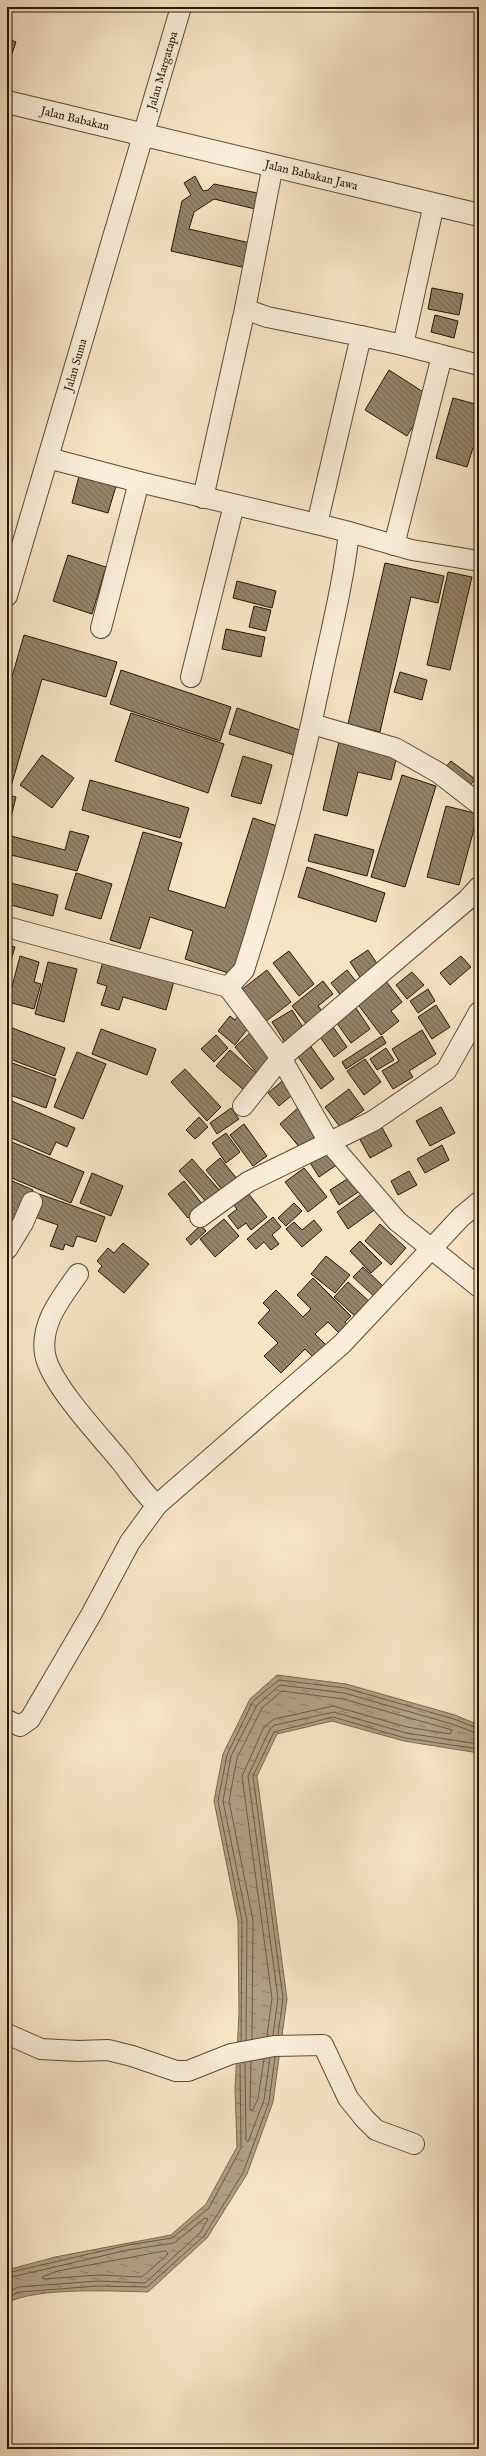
<svg xmlns="http://www.w3.org/2000/svg" width="486" height="2456" font-family="'IM FELL English',serif">
	<style>
		.water { fill: url(#water-ripples); stroke: #7a6851 }
		.lines { fill: none; stroke-linecap: round; stroke-linejoin: round }
		.shore { stroke: #6c5a44; stroke-width: 1 }
		.building { fill: url(#building-back-hatch); stroke: #281705 }
		.minor-casing { stroke: #5c4a35; stroke-width: 22 }
		.tertiary-casing { stroke: #5c4a35; stroke-width: 24 }
		.minor { stroke: #faedd9; stroke-width: 20 }
		.tertiary { stroke: #faedd9; stroke-width: 22 }
		.labels { text-anchor: middle; dominant-baseline: central; stroke-width: 3; stroke-linejoin: round; paint-order: stroke }
		.street-label { font-size: 12px; fill: #281705; stroke: #faedd9 }
	</style>
	<defs>
		<pattern id="water-ripples" width="26" height="14" patternUnits="userSpaceOnUse"><rect width="26" height="14" fill="#b19e84"/><path d="M2 4q2-2 4 0t4 0M15 11q2-2 4 0t4 0" fill="none" stroke="#90806a"/></pattern>
		<pattern id="building-back-hatch" width="6" height="6" patternUnits="userSpaceOnUse"><rect width="6" height="6" fill="#948269"/><path d="M-1 5l2 2M0 0l6 6M5-1l2 2" fill="none" stroke="#796954"/></pattern>
	</defs>
	<rect width="100%" height="100%" fill="#f7e4c5"/>
	<filter id="stains"><feTurbulence type="fractalNoise" baseFrequency=".005" numOctaves="4"/><feColorMatrix values="0 0 0 0 .2 0 0 0 0 .09 0 0 0 0 .02 0 0 0 .5 -.17"/></filter>
	<radialGradient id="worn" r=".72"><stop offset=".6" stop-color="#630" stop-opacity="0"/><stop offset="1" stop-color="#630" stop-opacity=".3"/></radialGradient>
	<path class="water" d="M277 1675 346 1684 455 1715 479 1725V1753L404 1741 332 1721 277 1734 257 1776 287 1999 273 2102 247 2174 207 2238 148 2292C113 2291 35 2287 7 2303V2270L55 2257 171 2235 206 2204 237 2147 235 2090 239 2014 238 1921 214 1801 223 1754 250 1699Z"/>
	<g class="lines">
		<g class="shore">
			<polyline points="273,2035 278,1998 248,1776 270,1729 275,1725 334,1712 406,1733 479,1744"/>
			<polyline points="278,2035 283,1998 253,1776 274,1732 333,1717 405,1738 479,1749"/>
			<polyline points="252,2039 253,1920 229,1801 237,1758 262,1708 282,1691 343,1699 452,1730 450,1734 407,1727 333,1706 274,1719 264,1727 242,1776 272,1998 267,2036"/>
			<polyline points="246,2040 247,1921 223,1801 231,1756 257,1705 280,1685 344,1693 452,1724 479,1734"/>
			<polyline points="241,2041 242,1921 218,1801 227,1755 253,1701 279,1680 345,1688 454,1719 479,1729"/>
			<polyline points="251,2061 250,2109 252,2111 258,2099 264,2059"/>
			<polyline points="245,2063 246,2140 248,2142 264,2100 270,2058"/>
			<polygon points="166,2251 168,2254 142,2277 98,2275 44,2279 42,2277 58,2271"/>
			<polyline points="7,2273 128,2245 172,2238 209,2208 241,2148 240,2064"/>
			<polyline points="7,2278 128,2250 174,2243 205,2218 208,2219 200,2233 145,2283 98,2281 18,2287 7,2293"/>
			<polyline points="7,2298 19,2292 98,2286 147,2287 204,2236 243,2173 269,2102 275,2057"/>
		</g>
	</g>
	<g class="building">
		<polygon points="12,7 26,7 25,11"/>
		<polygon points="7,38 16,42 7,68"/>
		<polygon points="7,113 12,115 7,130"/>
		<polygon points="195,176 203,191 208,190 214,184 262,194 259,210 214,199 194,212 189,229 250,243 246,268 171,251 182,201 191,195 184,183"/>
		<polygon points="432,288 463,294 459,315 428,309"/>
		<polygon points="435,315 458,321 454,338 431,332"/>
		<polygon points="389,370 431,397 407,436 365,410"/>
		<polygon points="453,398 479,405 479,450 473,448 467,467 436,458"/>
		<polygon points="79,476 116,486 108,513 72,503"/>
		<polygon points="68,555 106,567 92,614 53,601"/>
		<polygon points="385,563 444,576 438,603 411,597 380,732 348,724"/>
		<polygon points="448,572 472,577 450,670 427,665"/>
		<polygon points="237,581 276,591 272,608 233,598"/>
		<polygon points="254,606 271,610 266,631 249,627"/>
		<polygon points="226,629 265,637 261,657 222,649"/>
		<polygon points="24,635 117,662 106,697 42,679 10,790 7,789 7,694"/>
		<polygon points="121,670 231,707 220,741 110,704"/>
		<polygon points="400,672 427,680 422,700 394,692"/>
		<polygon points="237,708 308,733 300,757 229,734"/>
		<polygon points="131,713 224,744 208,793 115,761"/>
		<polygon points="339,742 397,756 391,780 358,772 347,816 323,810"/>
		<polygon points="42,755 74,778 52,808 20,785"/>
		<polygon points="243,756 272,765 261,804 231,796"/>
		<polygon points="451,761 475,779 469,787 444,769"/>
		<polygon points="402,775 436,786 405,887 371,877"/>
		<polygon points="90,780 189,808 180,838 82,810"/>
		<polygon points="7,795 16,797 7,833"/>
		<polygon points="446,806 478,814 459,885 427,877"/>
		<polygon points="253,818 283,828 238,976 185,959 193,931 150,917 140,949 110,940 143,832 182,843 168,890 225,908"/>
		<polygon points="70,831 89,836 77,871 7,854 7,835 65,850"/>
		<polygon points="315,834 374,850 367,876 308,861"/>
		<polygon points="307,867 385,893 376,922 298,897"/>
		<polygon points="76,873 112,884 101,919 65,909"/>
		<polygon points="7,882 58,895 53,916 7,904"/>
		<polygon points="7,945 15,947 7,974"/>
		<polygon points="368,950 382,971 364,983 350,962"/>
		<polygon points="289,951 314,984 299,996 273,963"/>
		<polygon points="20,956 39,962 34,982 41,984 34,1009 8,1002"/>
		<polygon points="461,956 471,967 450,985 440,973"/>
		<polygon points="104,958 174,981 166,1010 123,997 119,1010 101,1005 107,986 97,983"/>
		<polygon points="48,962 77,969 64,1022 35,1014"/>
		<polygon points="267,970 291,1002 265,1022 241,990"/>
		<polygon points="347,970 359,985 343,998 331,983"/>
		<polygon points="412,972 424,985 407,999 396,985"/>
		<polygon points="385,980 402,1002 391,1011 399,1021 381,1035 356,1002"/>
		<polygon points="323,981 333,994 318,1006 327,1017 311,1030 292,1006"/>
		<polygon points="428,989 435,1001 418,1013 410,1001"/>
		<polygon points="354,1005 370,1029 351,1043 334,1019"/>
		<polygon points="436,1005 450,1027 432,1039 418,1017"/>
		<polygon points="292,1010 308,1035 288,1047 272,1022"/>
		<polygon points="240,1014 252,1023 235,1045 218,1031 230,1016 235,1020"/>
		<polygon points="331,1024 347,1047 334,1057 318,1034"/>
		<polygon points="7,1026 65,1048 55,1076 7,1058"/>
		<polygon points="101,1029 156,1049 147,1075 92,1054"/>
		<polygon points="422,1030 436,1054 409,1071 413,1077 393,1089 382,1071 399,1061 392,1049"/>
		<polygon points="250,1033 273,1061 258,1074 235,1047"/>
		<polygon points="216,1035 228,1048 214,1062 201,1049"/>
		<polygon points="382,1036 386,1043 346,1069 342,1062"/>
		<polygon points="309,1044 334,1079 321,1089 296,1054"/>
		<polygon points="386,1048 394,1060 377,1070 370,1059"/>
		<polygon points="230,1050 258,1075 245,1091 216,1066"/>
		<polygon points="77,1052 106,1064 83,1119 54,1107"/>
		<polygon points="365,1059 381,1082 364,1095 347,1071"/>
		<polygon points="7,1061 56,1079 46,1108 7,1094"/>
		<polygon points="185,1069 221,1107 207,1121 171,1082"/>
		<polygon points="286,1078 297,1091 279,1106 268,1093"/>
		<polygon points="349,1089 364,1110 340,1127 325,1107"/>
		<polygon points="7,1099 75,1128 67,1147 56,1142 50,1155 7,1136"/>
		<polygon points="300,1106 321,1131 301,1149 280,1124"/>
		<polygon points="441,1107 455,1133 430,1146 416,1121"/>
		<polygon points="231,1108 239,1119 217,1134 210,1123"/>
		<polygon points="199,1117 208,1127 195,1139 186,1130"/>
		<polygon points="379,1122 392,1146 370,1158 357,1134"/>
		<polygon points="244,1124 267,1156 253,1166 230,1135"/>
		<polygon points="226,1133 240,1152 226,1163 212,1143"/>
		<polygon points="7,1140 84,1172 71,1203 7,1176"/>
		<polygon points="442,1145 449,1160 425,1173 417,1159"/>
		<polygon points="331,1146 341,1162 319,1177 309,1161"/>
		<polygon points="220,1158 238,1180 224,1192 206,1170"/>
		<polygon points="192,1159 222,1193 209,1205 179,1171"/>
		<polygon points="304,1168 327,1197 308,1212 285,1182"/>
		<polygon points="409,1171 417,1185 398,1195 391,1181"/>
		<polygon points="92,1173 123,1186 111,1216 80,1203"/>
		<polygon points="355,1174 364,1188 339,1205 330,1190"/>
		<polygon points="8,1179 33,1190 16,1231 7,1227"/>
		<polygon points="184,1181 203,1205 188,1218 168,1194"/>
		<polygon points="244,1188 267,1217 251,1230 246,1223 238,1229 228,1216 237,1209 230,1200"/>
		<polygon points="366,1191 377,1208 348,1229 337,1212"/>
		<polygon points="39,1194 105,1217 96,1242 77,1236 73,1247 65,1244 63,1250 50,1246 58,1225 32,1216"/>
		<polygon points="294,1203 302,1211 286,1226 278,1218"/>
		<polygon points="273,1217 281,1227 272,1235 279,1244 271,1250 264,1242 256,1249 247,1239"/>
		<polygon points="224,1219 239,1236 215,1257 200,1239"/>
		<polygon points="314,1220 322,1230 302,1247 286,1229 294,1222 302,1230"/>
		<polygon points="380,1224 406,1248 391,1265 365,1241"/>
		<polygon points="201,1225 206,1231 191,1245 186,1239"/>
		<polygon points="360,1241 382,1263 371,1273 350,1251"/>
		<polygon points="123,1243 149,1264 124,1293 98,1271 102,1266 97,1261 108,1248 114,1253"/>
		<polygon points="326,1256 350,1275 335,1293 311,1274"/>
		<polygon points="363,1267 385,1288 376,1298 353,1277"/>
		<polygon points="313,1278 351,1316 345,1322 351,1329 343,1337 328,1322 315,1334 328,1347 315,1359 305,1349 281,1373 264,1356 278,1343 258,1323 270,1310 263,1303 276,1290 303,1317 311,1309 297,1295"/>
		<polygon points="348,1282 371,1303 357,1318 334,1297"/>
	</g>
	<g class="lines">
		<defs>
			<g id="minor">
				<polyline points="273,165 245,309 267,317 361,336"/>
				<polyline points="403,345 479,365"/>
				<polyline points="48,458 139,482 317,524"/>
				<polyline points="203,498 245,309"/>
				<polyline points="349,532 412,550 479,561"/>
				<polyline points="394,545 442,356"/>
				<path id="s1" d="M7 596 181 7"/>
				<polyline points="101,628 139,482"/>
				<polyline points="191,677 234,505"/>
				<polyline points="312,724 395,748 439,773 479,804"/>
				<polyline points="7,927 228,987 281,1058 467,900 479,887"/>
				<path d="M228 987 244 970C276 871 302 771 323 669 333 623 344 578 349 532L317 524 361 336 403 345 434 204"/>
				<polyline points="243,1106 281,1058 329,1142 397,1221 479,1287"/>
				<polyline points="200,1217 248,1182 373,1121 446,1071 479,1012"/>
				<polyline points="7,1249 23,1223 32,1202"/>
				<path d="M78 1274C62 1297 40 1323 45 1354 50 1384 102 1438 122 1463 133 1477 143 1493 157 1505L342 1344 461 1217 479 1202"/>
				<polyline points="7,1720 20,1726 30,1719 92,1613 130,1542 157,1505"/>
				<polyline points="7,2034 41,2049 78,2051 108,2050 132,2056 176,2071 188,2071 231,2054 274,2046 323,2045 348,2098 364,2118 376,2130 414,2144"/>
			</g>
			<g id="tertiary">
				<path id="s2" d="M7 102 479 215"/>
			</g>
		</defs>
		<use href="#minor" class="minor-casing"/>
		<use href="#tertiary" class="tertiary-casing"/>
		<use href="#minor" class="minor"/>
		<use href="#tertiary" class="tertiary"/>
	</g>
	<g class="labels">
		<g class="street-label">
			<text stroke="none"><textPath href="#s1" startOffset="548">Jalan Margatapa</textPath></text>
			<text stroke="none"><textPath href="#s2" startOffset="70">Jalan Babakan</textPath></text>
			<text stroke="none"><textPath href="#s2" startOffset="313">Jalan Babakan Jawa</textPath></text>
			<text stroke="none"><textPath href="#s1" startOffset="241">Jalan Suma</textPath></text>
		</g>
	</g>
	<rect width="486" height="2456" fill="none" stroke="#f7e4c5" stroke-width="24"/>
	<rect x="8" y="8" width="470" height="2440" fill="none" stroke="#281705" stroke-width="2"/>
	<rect x="12" y="12" width="462" height="2432" fill="none" stroke="#281705"/>
	<rect width="100%" height="100%" filter="url(#stains)"/>
	<rect width="100%" height="100%" fill="url(#worn)"/>
</svg>
